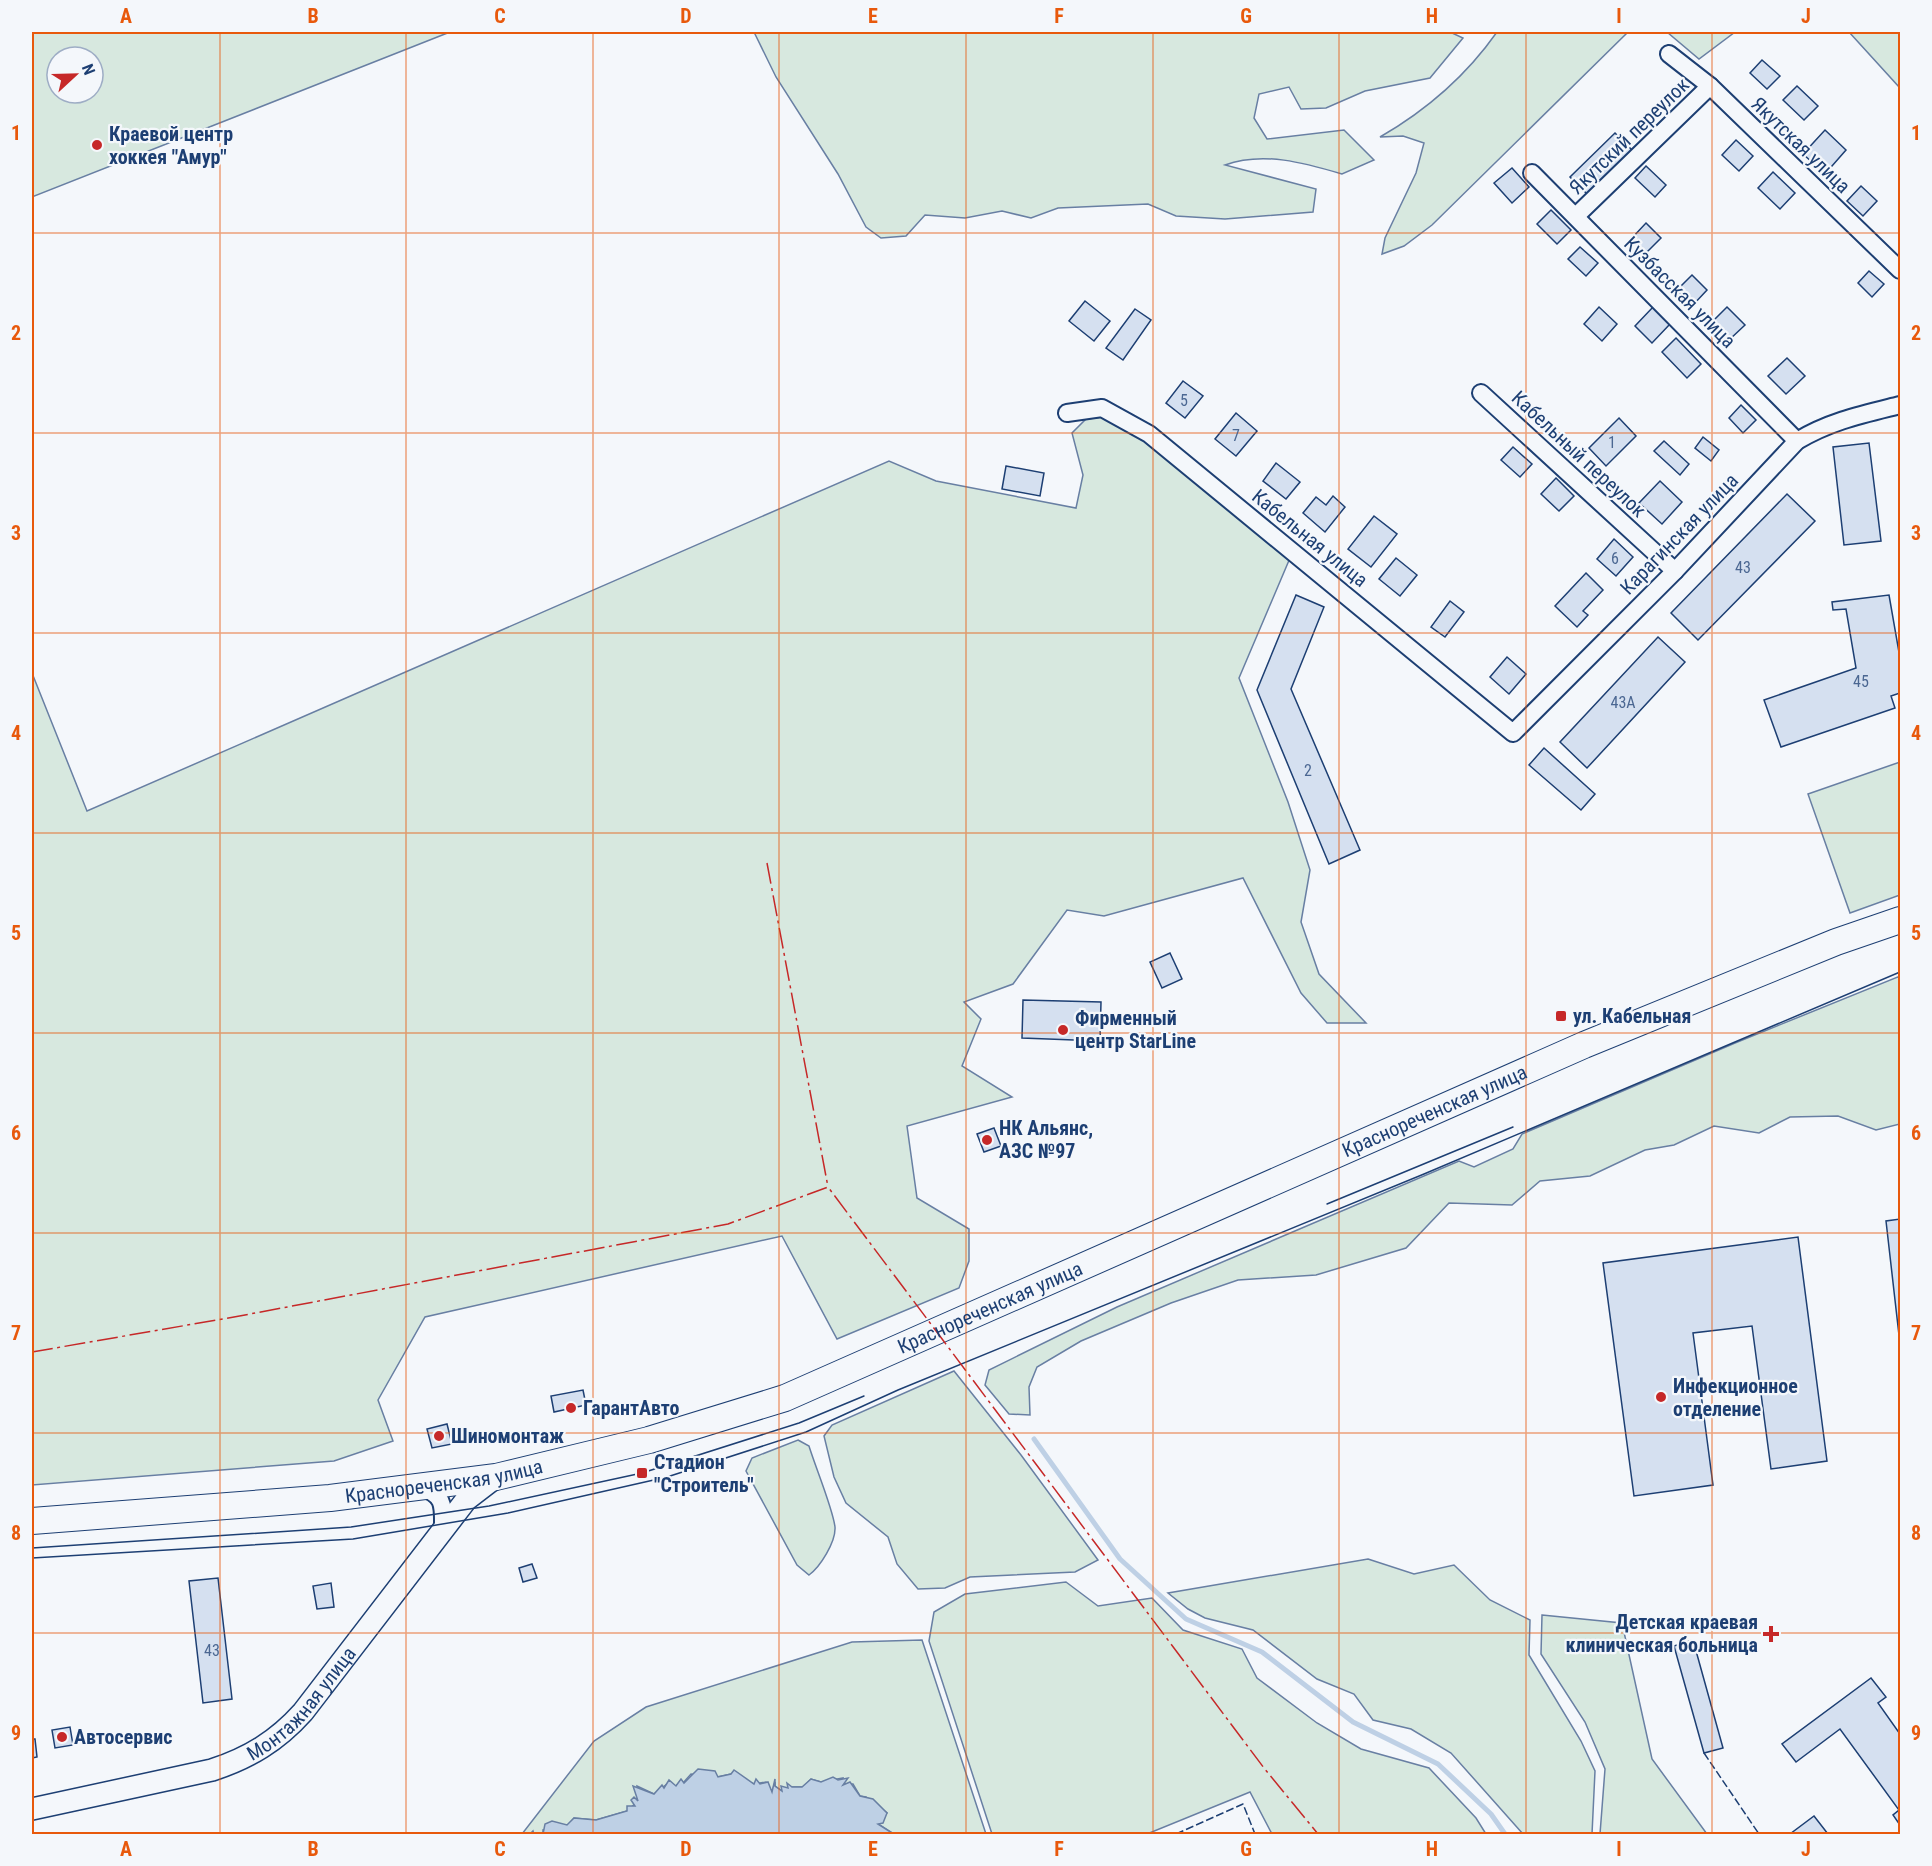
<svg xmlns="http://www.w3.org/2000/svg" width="1932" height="1866" font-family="'Roboto Condensed',sans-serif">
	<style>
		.green { fill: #d7e8df; stroke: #687fa3; stroke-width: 1.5; fill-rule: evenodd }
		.water { fill: #bed0e5; stroke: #687fa3; stroke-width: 1.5 }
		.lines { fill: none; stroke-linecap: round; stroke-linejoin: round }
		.stream { stroke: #bed0e5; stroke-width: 5 }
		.building { fill: #d5e0f0; stroke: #1d3f73; stroke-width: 1.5 }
		.minor-casing { stroke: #1d3f73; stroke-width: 20 }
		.tertiary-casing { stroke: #1d3f73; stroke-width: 24 }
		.primary-casing { stroke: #1d3f73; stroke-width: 28 }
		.minor { stroke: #f4f7fb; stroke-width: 16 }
		.tertiary { stroke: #f4f7fb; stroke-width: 21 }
		.primary { stroke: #f4f7fb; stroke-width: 26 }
		.tram { stroke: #1d3f73; stroke-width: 1.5 }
		.fence { stroke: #1d3f73; stroke-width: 1.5; stroke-dasharray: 8 3; stroke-linecap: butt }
		.power { stroke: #c62828; stroke-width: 1.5; stroke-dasharray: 21 4.5 3 4.5; stroke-linecap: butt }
		.grid { fill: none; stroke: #e8590c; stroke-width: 1.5; stroke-opacity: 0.55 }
		.poi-dot { fill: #c62828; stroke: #f4f7fb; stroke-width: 2 }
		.labels { text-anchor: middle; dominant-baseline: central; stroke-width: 4.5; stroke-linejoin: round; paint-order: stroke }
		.number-label { font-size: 16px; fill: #4b6792 }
		.poi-label { font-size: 20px; font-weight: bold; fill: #1d3f73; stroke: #f4f7fb; text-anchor: start }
		.street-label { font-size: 20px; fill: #1d3f73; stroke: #f4f7fb }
		.neatline { fill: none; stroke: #e8590c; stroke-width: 2 }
		.grid-label { font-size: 20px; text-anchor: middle; font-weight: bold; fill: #e8590c }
	</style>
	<rect width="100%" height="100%" fill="#f4f7fb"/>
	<g class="green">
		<path d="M32 32H450L32 197ZM57 57H93V93H57Z"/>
		<path d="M754 32H1450L1463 38 1430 78 1365 91 1326 108 1301 109 1289 87 1259 94 1254 118 1267 139 1344 130 1374 160 1342 174C1305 163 1263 151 1225 165L1316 189 1313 212 1225 219 1176 216 1148 204 1058 208 1031 218 1002 211 965 218 925 215 906 236 881 238 866 227 838 174 776 77Z"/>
		<path d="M1497 32H1628L1432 225 1404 246 1382 254 1385 238 1416 173 1424 143 1403 136 1380 137C1427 110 1466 76 1497 32Z"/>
		<polygon points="1667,32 1735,32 1699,59"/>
		<polygon points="1849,32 1900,32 1900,88"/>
		<polygon points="1104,417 1149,442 1290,558 1239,678 1288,802 1310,870 1301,922 1319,974 1366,1023 1327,1023 1301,993 1243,878 1104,916 1067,910 1013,984 964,1002 981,1019 962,1066 1012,1097 907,1126 917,1198 969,1229 969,1261 959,1288 837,1339 782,1236 425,1317 378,1400 393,1441 334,1461 32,1485 32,673 87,811 889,461 936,481 1076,508 1083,475 1072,433 1086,419"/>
		<polygon points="1900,762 1900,895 1850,913 1808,794"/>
		<polygon points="1900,976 1900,1124 1876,1130 1838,1116 1790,1117 1759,1133 1714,1126 1674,1145 1645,1150 1590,1176 1540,1181 1512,1205 1449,1203 1406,1248 1316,1275 1238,1280 1171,1303 1081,1341 1037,1367 1029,1387 1030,1415 1009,1414 985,1385 989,1370 1117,1307 1459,1161 1474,1167 1513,1149 1522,1134 1735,1043"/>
		<polygon points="954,1371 1021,1455 1098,1560 1075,1572 970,1577 945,1588 918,1589 897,1564 888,1537 846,1503 834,1477 824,1436 832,1425"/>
		<path d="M798 1440 809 1446C815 1466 833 1509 835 1527 836 1542 820 1567 809 1575L797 1565 746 1471 752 1458Z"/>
		<polygon points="1368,1559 1414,1574 1454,1565 1490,1600 1530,1620 1529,1655 1581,1741 1595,1771 1592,1834 1523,1834 1451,1753 1411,1729 1373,1720 1354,1694 1317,1679 1253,1630 1205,1618 1188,1609 1168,1593"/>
		<polygon points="1066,1582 1098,1606 1152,1598 1183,1630 1242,1649 1257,1678 1317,1723 1361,1749 1429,1768 1476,1818 1486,1834 1272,1834 1250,1792 1147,1834 992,1834 929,1641 934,1612 965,1594"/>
		<polygon points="1542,1615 1622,1623 1652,1759 1707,1834 1600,1834 1605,1769 1585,1722 1541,1654"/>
		<polygon points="922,1640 986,1834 903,1834 892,1833 878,1824 887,1813 866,1797 860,1796 853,1784 842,1784 843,1778 821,1782 811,1779 803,1787 792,1787 782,1791 775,1786 775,1782 772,1792 766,1782 754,1784 731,1774 717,1777 691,1774 683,1783 681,1780 676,1786 667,1784 654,1794 637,1786 638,1801 627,1811 596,1820 574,1818 567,1826 543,1830 543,1834 534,1834 533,1831 530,1834 522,1834 594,1741 646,1707 852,1642"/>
	</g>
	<polygon class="water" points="698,1769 715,1771 718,1777 731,1774 734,1770 754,1784 756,1779 760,1784 768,1782 772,1792 775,1779 775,1786 782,1791 781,1786 788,1788 787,1783 792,1787 802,1787 811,1779 821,1782 833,1777 838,1780 848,1778 843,1785 850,1782 860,1796 873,1799 887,1813 883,1823 878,1824 892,1833 903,1834 537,1834 543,1834 545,1824 552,1821 567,1825 574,1818 596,1820 627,1811 627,1806 635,1806 631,1800 634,1797 638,1801 633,1786 654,1794 662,1785 664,1788 669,1780 676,1786 681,1779 684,1783"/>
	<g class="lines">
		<polyline class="stream" points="1034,1439 1120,1559 1186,1619 1262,1652 1353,1722 1438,1764 1491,1814 1505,1834"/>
	</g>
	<g class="building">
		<polygon points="1762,60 1780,76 1767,89 1750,73"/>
		<polygon points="1797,86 1818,106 1804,120 1783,100"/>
		<polygon points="1825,130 1846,150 1825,174 1803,154"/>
		<polygon points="1615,133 1633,151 1588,195 1570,177"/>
		<polygon points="1736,140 1753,156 1739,171 1722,155"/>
		<polygon points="1646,166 1666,185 1655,197 1635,178"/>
		<polygon points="1512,168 1529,187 1512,203 1494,183"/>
		<polygon points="1773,172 1795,193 1780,209 1758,188"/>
		<polygon points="1861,186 1877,201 1863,216 1847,201"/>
		<polygon points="1551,210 1571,230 1557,244 1537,224"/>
		<polygon points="1646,223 1661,238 1645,254 1631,239"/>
		<polygon points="1580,247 1598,263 1586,276 1568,259"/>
		<polygon points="1869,271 1884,284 1872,297 1858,283"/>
		<polygon points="1692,275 1707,290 1693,305 1677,290"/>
		<polygon points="1085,301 1110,321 1094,341 1069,321"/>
		<polygon points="1599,307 1617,324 1602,341 1584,324"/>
		<polygon points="1653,307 1670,324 1652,343 1635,326"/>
		<polygon points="1727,307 1745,325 1729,340 1711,323"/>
		<polygon points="1135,309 1151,320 1123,360 1106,348"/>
		<polygon points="1676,338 1701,364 1687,378 1662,352"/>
		<polygon points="1787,358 1805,376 1786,394 1768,376"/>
		<polygon points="1183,381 1203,396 1185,418 1166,403"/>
		<polygon points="1741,405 1756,420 1743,433 1729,418"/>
		<polygon points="1236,413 1257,431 1236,456 1215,439"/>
		<polygon points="1619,418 1636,436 1606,466 1589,448"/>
		<polygon points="1703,437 1719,450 1711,461 1695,448"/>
		<polygon points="1664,441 1689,464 1680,475 1654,451"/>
		<polygon points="1869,443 1881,541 1844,545 1833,447"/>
		<polygon points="1513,447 1532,464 1520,477 1501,460"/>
		<polygon points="1276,463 1300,482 1286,499 1263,481"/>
		<polygon points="1006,466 1044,473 1040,496 1002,489"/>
		<polygon points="1556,478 1574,496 1559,511 1541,494"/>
		<polygon points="1660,481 1682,502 1662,524 1639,503"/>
		<polygon points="1787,494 1815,521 1698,640 1671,613"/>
		<polygon points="1333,496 1345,507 1325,532 1303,513 1316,497 1326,505"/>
		<polygon points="1374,516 1397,534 1371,567 1348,549"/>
		<polygon points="1614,539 1633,557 1616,576 1597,559"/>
		<polygon points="1396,558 1417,575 1400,596 1379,579"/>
		<polygon points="1586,573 1603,590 1583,611 1588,615 1577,627 1555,606"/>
		<polygon points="1296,595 1324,607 1291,689 1360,850 1329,864 1257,690"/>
		<polygon points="1889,595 1900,658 1900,693 1891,696 1895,708 1781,747 1764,700 1856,668 1846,609 1833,610 1832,602"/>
		<polygon points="1450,601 1464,612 1445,637 1431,627"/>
		<polygon points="1658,637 1685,662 1587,768 1560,742"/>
		<polygon points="1507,657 1526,674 1509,694 1490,677"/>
		<polygon points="1544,748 1595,794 1581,810 1529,765"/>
		<polygon points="1170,953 1182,979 1162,988 1150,962"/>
		<polygon points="1023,1000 1101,1002 1100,1041 1022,1038"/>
		<polygon points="994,1128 1001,1146 984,1152 977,1134"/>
		<polygon points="1900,1219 1900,1344 1886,1221"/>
		<polygon points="1798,1237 1827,1461 1771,1469 1752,1326 1693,1333 1713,1485 1634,1496 1603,1263"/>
		<polygon points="583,1390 586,1405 554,1412 551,1396"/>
		<polygon points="447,1424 452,1444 432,1448 427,1429"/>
		<polygon points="532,1564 537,1578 523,1582 519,1568"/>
		<polygon points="218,1578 232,1699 203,1703 189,1581"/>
		<polygon points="331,1583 334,1607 317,1609 313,1586"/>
		<polygon points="1693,1640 1723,1748 1704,1753 1674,1646"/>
		<polygon points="1871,1678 1886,1697 1878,1703 1900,1734 1900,1825 1893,1815 1899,1810 1840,1729 1796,1762 1782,1744"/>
		<polygon points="70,1727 73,1745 55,1748 52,1730"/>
		<polygon points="32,1739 35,1739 37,1757 32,1758"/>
		<polygon points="1814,1816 1828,1834 1790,1834"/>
	</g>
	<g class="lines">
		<defs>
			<g id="minor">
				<polyline points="1669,54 1710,86 1900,270"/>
				<polyline points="1532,173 1797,441"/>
				<polyline points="1576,216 1710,86"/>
				<polyline points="1481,393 1675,571"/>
				<path d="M1067 413 1102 408 1149 434 1513 733 1675 571 1797 441C1830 421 1864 414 1900 405"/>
				<path d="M421 1487C445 1496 443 1505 443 1528"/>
			</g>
			<g id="tertiary">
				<path id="s1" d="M32 1809 212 1770C249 1758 277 1741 303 1712L466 1500 496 1477"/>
			</g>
			<g id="primary">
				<path id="s2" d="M32 1521 330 1498 496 1477 649 1440 785 1398 1584 1045 1836 942 1900 920"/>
			</g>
		</defs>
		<use href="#minor" class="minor-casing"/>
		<use href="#tertiary" class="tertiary-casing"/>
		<use href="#primary" class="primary-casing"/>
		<use href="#minor" class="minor"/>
		<use href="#tertiary" class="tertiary"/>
		<use href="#primary" class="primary"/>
		<g class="tram">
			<polyline points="1327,1204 1513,1127"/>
			<polyline points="32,1548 351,1527 489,1506 642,1473 799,1423 864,1396"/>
			<polyline points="32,1558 353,1539 508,1513 667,1477 806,1432 898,1390 1424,1174 1900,972"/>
		</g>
		<g class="fence">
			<polyline points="1704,1753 1759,1834"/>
			<polyline points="1176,1834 1243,1804 1255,1834"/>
		</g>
		<g class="power">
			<polyline points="767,863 828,1187"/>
			<polyline points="32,1352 234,1317 728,1224 828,1187 1264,1768 1318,1834"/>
		</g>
	</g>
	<path class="grid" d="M220 32V1834M406 32V1834M593 32V1834M779 32V1834M966 32V1834M1153 32V1834M1339 32V1834M1526 32V1834M1712 32V1834M32 233H1900M32 433H1900M32 633H1900M32 833H1900M32 1033H1900M32 1233H1900M32 1433H1900M32 1633H1900"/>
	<g class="poi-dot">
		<circle cx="97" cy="145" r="6"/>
		<rect x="1555" y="1010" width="12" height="12" rx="3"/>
		<circle cx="1063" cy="1030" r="6"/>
		<circle cx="987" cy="1140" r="6"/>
		<circle cx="1661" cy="1397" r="6"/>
		<circle cx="571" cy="1408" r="6"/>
		<circle cx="439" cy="1436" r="6"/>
		<rect x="636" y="1467" width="12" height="12" rx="3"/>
		<path d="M1768 1625h6v6h6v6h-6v6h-6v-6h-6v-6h6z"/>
		<circle cx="62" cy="1737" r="6"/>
	</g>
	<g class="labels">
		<g class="number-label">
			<text x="1184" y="400">5</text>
			<text x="1236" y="435">7</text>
			<text x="1612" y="442">1</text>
			<text x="1615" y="558">6</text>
			<text x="1743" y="567">43</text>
			<text x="1861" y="681">45</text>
			<text x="1623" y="702">43А</text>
			<text x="1308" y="770">2</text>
			<text x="212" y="1650">43</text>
		</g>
		<g class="poi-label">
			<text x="109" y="134">Краевой центр<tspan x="109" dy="23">хоккея "Амур"</tspan></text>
			<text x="1573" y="1016">ул. Кабельная</text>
			<text x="1075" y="1018">Фирменный<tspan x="1075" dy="23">центр StarLine</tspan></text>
			<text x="999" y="1128">НК Альянс,<tspan x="999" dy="23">АЗС №97</tspan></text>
			<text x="1673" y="1386">Инфекционное<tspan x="1673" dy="23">отделение</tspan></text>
			<text x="583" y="1408">ГарантАвто</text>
			<text x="451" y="1436">Шиномонтаж</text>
			<text x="654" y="1462">Стадион<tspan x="654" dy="23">"Строитель"</tspan></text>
			<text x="1758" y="1622" text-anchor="end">Детская краевая<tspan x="1758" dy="23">клиническая больница</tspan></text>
			<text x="74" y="1737">Автосервис</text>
		</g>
		<g class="street-label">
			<text transform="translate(1629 136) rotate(-44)">Якутский переулок</text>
			<text transform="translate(1801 145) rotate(44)">Якутская улица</text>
			<text transform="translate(1680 292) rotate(45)">Кузбасская улица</text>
			<text transform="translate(1579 454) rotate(43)">Кабельный переулок</text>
			<text transform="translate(1679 534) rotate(-46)">Карагинская улица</text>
			<text transform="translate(1310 538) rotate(39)">Кабельная улица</text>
			<text stroke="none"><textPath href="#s2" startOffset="1476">Краснореченская улица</textPath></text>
			<text stroke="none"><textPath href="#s2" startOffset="990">Краснореченская улица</textPath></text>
			<text stroke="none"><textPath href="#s2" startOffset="414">Краснореченская улица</textPath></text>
			<text stroke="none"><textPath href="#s1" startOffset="298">Монтажная улица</textPath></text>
		</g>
	</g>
	<rect width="1932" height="1866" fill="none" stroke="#f4f7fb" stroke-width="66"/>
	<g transform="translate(75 75) rotate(68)"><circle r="28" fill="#f4f7fb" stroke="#9eadc5" stroke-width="1.5"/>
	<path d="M0-4.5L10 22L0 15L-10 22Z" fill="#c62828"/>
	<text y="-9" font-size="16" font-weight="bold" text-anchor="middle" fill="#1d3f73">N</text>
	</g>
	<rect x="33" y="33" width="1866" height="1800" class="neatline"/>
	<g class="grid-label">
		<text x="126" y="23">A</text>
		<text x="313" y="23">B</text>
		<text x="500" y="23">C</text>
		<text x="686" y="23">D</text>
		<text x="873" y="23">E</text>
		<text x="1059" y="23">F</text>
		<text x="1246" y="23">G</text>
		<text x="1432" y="23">H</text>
		<text x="1619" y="23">I</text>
		<text x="1806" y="23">J</text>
		<text x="16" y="140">1</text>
		<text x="1916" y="140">1</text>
		<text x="16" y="340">2</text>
		<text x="1916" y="340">2</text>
		<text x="16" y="540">3</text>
		<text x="1916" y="540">3</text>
		<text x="16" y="740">4</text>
		<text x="1916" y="740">4</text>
		<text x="16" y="940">5</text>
		<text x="1916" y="940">5</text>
		<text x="16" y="1140">6</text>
		<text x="1916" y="1140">6</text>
		<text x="16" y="1340">7</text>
		<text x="1916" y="1340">7</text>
		<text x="16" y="1540">8</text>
		<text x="1916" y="1540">8</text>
		<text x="16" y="1740">9</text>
		<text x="1916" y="1740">9</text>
		<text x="126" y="1856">A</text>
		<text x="313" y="1856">B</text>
		<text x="500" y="1856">C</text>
		<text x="686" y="1856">D</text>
		<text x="873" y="1856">E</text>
		<text x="1059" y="1856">F</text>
		<text x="1246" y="1856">G</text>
		<text x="1432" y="1856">H</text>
		<text x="1619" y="1856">I</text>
		<text x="1806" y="1856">J</text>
	</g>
</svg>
